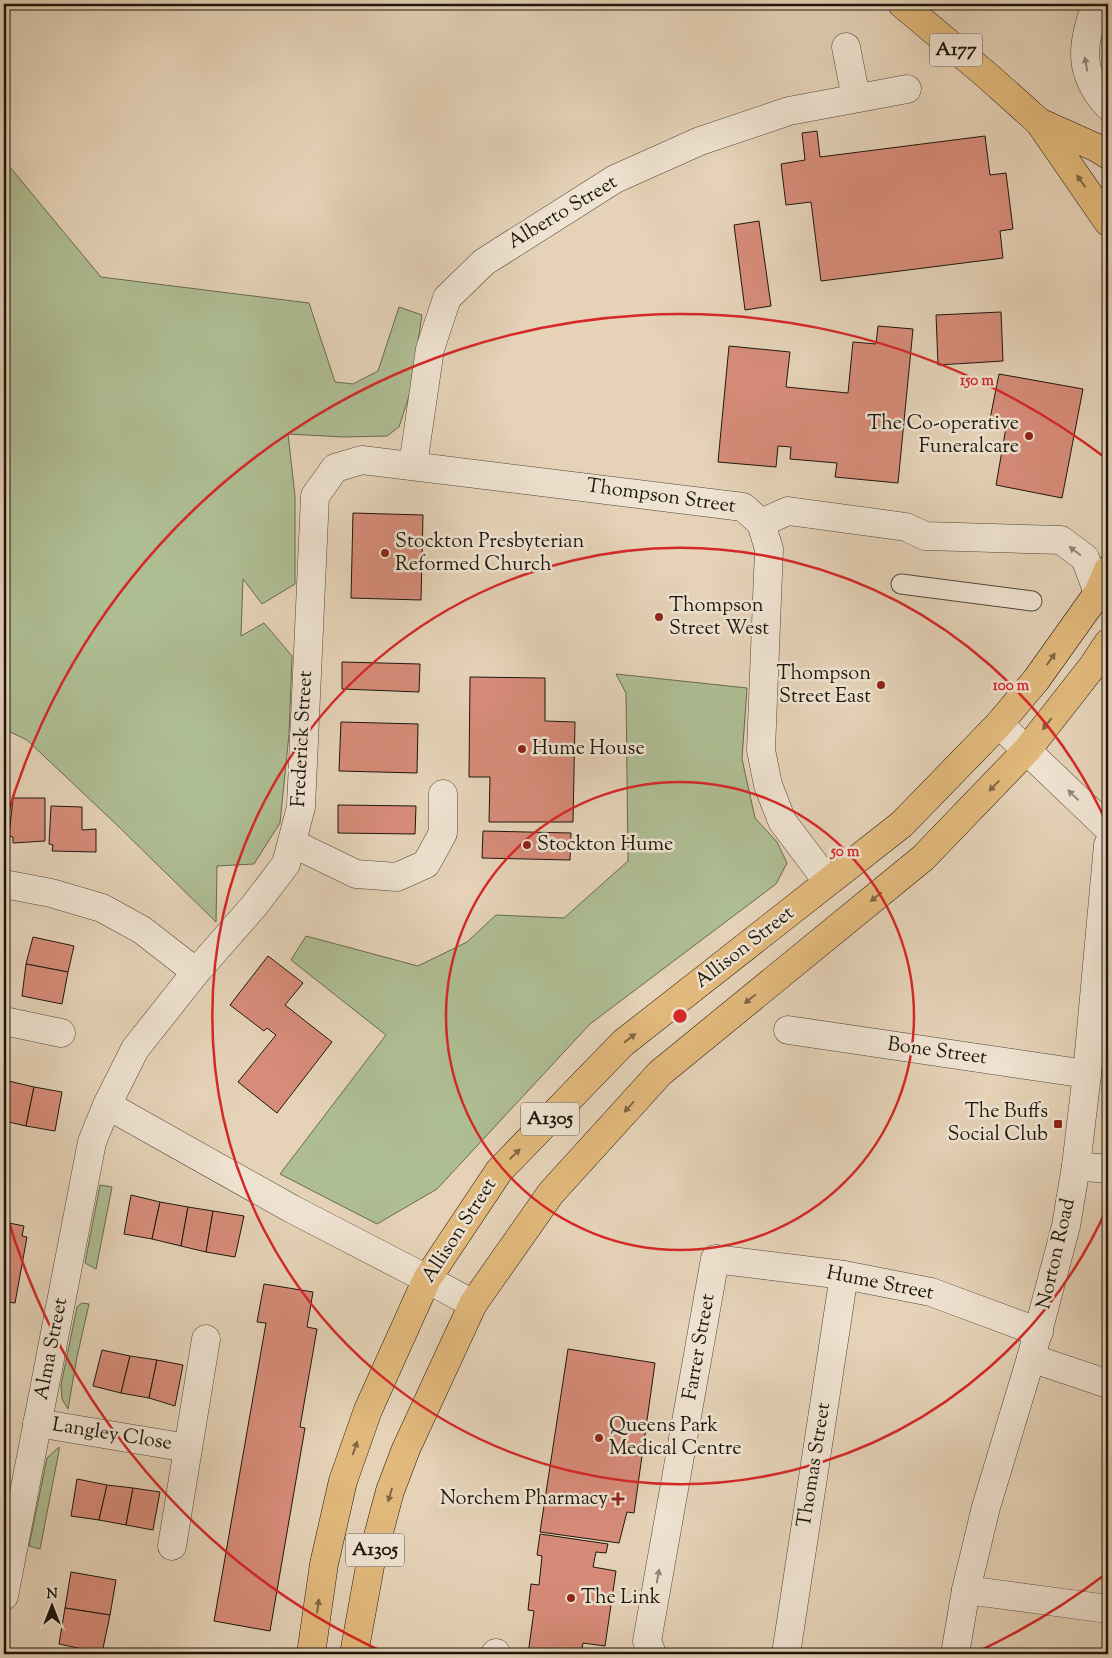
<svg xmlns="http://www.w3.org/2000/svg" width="1112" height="1658" font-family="'Sorts Mill Goudy',serif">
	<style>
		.green { fill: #afbd93; stroke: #666a50 }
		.building { fill: #d78c7a; stroke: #1d160d }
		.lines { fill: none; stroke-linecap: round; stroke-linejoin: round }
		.service-casing { stroke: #4f4538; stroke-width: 21 }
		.minor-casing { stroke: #4f4538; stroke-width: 29 }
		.tertiary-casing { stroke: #4f4538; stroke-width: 29 }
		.primary-casing { stroke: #1d160d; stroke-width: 29 }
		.service { stroke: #eee2d0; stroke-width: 19 }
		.minor { stroke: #eee2d0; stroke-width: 28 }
		.tertiary { stroke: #eee2d0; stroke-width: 28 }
		.primary { stroke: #e2b97c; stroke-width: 28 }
		.oneway { fill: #908678 }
		.oneway2 { fill: #806844 }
		.ring { fill: none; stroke: #d62828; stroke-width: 2.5 }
		.poi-dot { fill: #8f2418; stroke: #eee2d0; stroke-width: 2 }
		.labels { text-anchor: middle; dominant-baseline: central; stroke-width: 5; stroke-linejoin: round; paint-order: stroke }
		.shield { fill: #eee2d0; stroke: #5c5348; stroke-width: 1 }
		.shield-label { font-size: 19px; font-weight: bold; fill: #1d160d }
		.street-label { font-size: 20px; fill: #1d160d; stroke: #eee2d0 }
		.poi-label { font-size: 20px; fill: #1d160d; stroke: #eee2d0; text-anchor: start }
		.centre { fill: #d62828; stroke: #eee2d0; stroke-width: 2.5 }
		.ring-label { font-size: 15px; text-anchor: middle; font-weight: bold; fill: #d62828; stroke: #eee2d0; stroke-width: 5; stroke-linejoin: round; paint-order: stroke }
	</style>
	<rect width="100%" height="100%" fill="#e5d2b7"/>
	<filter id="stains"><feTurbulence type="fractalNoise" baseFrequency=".004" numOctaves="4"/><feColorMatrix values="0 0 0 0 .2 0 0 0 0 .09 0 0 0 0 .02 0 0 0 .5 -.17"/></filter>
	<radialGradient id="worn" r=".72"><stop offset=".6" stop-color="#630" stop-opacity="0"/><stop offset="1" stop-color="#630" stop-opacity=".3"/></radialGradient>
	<g class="green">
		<polygon points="4,160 101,277 309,303 335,382 353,384 378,371 399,307 422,315 410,393 399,427 387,436 344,437 288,434 295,496 295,584 262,604 243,579 241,636 264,623 292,656 289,734 280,823 254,864 217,866 216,922 119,827 27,740 4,729"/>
		<polygon points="616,674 747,688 742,759 755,818 777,842 787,863 776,884 590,1024 437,1189 377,1224 280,1174 386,1035 291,960 306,936 418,966 467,942 496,915 564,918 628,861 626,693"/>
		<polygon points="100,1185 112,1187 96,1269 85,1263"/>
		<polygon points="82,1303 89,1304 77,1357 68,1409 62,1399 61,1385 77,1307"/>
		<polygon points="59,1447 59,1451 40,1549 29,1546 47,1458"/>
	</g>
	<g class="building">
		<polygon points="817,131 820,157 985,136 990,175 1006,173 1013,229 1000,231 1003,258 821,281 811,202 786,205 781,164 805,160 802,133"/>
		<polygon points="759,221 771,306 745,310 734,225"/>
		<polygon points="1001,312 1003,361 938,365 936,315"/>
		<polygon points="878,326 913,329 898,483 835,477 837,463 790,459 791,447 778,446 776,467 718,462 729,346 790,352 786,387 848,393 853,342 876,344"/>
		<polygon points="999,374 1083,389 1062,498 996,485 1007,422 990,419"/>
		<polygon points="353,513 423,515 421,600 351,598"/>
		<polygon points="342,662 420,664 419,692 342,689"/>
		<polygon points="470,677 545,678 545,721 575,722 573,822 489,822 490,777 469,777"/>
		<polygon points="341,722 418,724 417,773 339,771"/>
		<polygon points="13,798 45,798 45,841 13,843 13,837 9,836"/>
		<polygon points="338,805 416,806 415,834 338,833"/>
		<polygon points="51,806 82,807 82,830 96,829 96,852 52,851 53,845 49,844"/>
		<polygon points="483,831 571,833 570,860 482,858"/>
		<polygon points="33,937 74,946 68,972 26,964"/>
		<polygon points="268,956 303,983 285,1005 332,1042 277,1113 238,1082 276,1035 267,1028 264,1031 230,1005"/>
		<polygon points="26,964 68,972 62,1004 22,996"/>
		<polygon points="4,1080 34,1087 26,1126 4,1121"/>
		<polygon points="34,1087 62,1092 55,1131 26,1126"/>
		<polygon points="131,1195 160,1202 152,1239 124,1234"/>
		<polygon points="160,1202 188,1207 181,1246 152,1239"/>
		<polygon points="188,1207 213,1211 206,1252 181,1246"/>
		<polygon points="213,1211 244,1216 235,1257 206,1252"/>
		<polygon points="4,1222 24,1226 22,1236 27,1237 15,1303 7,1302 4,1322"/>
		<polygon points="264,1284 313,1292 307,1327 317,1329 300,1427 305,1428 270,1631 214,1621 266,1323 257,1322"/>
		<polygon points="568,1349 655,1363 634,1513 627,1512 619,1543 540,1532"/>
		<polygon points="102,1350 130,1356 121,1393 93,1386"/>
		<polygon points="130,1356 157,1360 149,1398 121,1393"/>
		<polygon points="157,1360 183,1365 175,1406 149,1398"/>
		<polygon points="77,1479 107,1485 99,1520 71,1516"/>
		<polygon points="107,1485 133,1488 126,1525 99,1520"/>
		<polygon points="133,1488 160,1492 153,1530 126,1525"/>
		<polygon points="540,1534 608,1544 606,1553 596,1552 593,1567 616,1571 605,1646 583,1643 581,1654 528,1654 534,1611 528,1610 531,1584 539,1585 542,1556 537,1555"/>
		<polygon points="71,1572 116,1580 110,1615 65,1608"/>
		<polygon points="65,1608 110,1615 102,1653 59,1644"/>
	</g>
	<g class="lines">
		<defs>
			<polyline id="service" points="901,584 1032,601"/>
			<g id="minor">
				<path d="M1096 4C1082 45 1077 72 1108 106"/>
				<polyline points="846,47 856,98"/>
				<polyline points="413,465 430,349 447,298 484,262 615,179 700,141 789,111 907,89"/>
				<polyline points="761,523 769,549 761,750 768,785 782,821 828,882"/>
				<polyline points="292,843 356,874 397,877 426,864 443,833 443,794"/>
				<polyline points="4,884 51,893 102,908 142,930 196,972"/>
				<polyline points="4,1021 61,1033"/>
				<polyline points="788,1030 1087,1074"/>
				<polyline points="107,1105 292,1209 427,1279 473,1304"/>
				<polyline points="1076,1166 1108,1169"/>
				<polyline points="1031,1358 1108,1384"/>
				<polyline points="37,1423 188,1448"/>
				<polyline points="172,1546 206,1339"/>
				<polyline points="966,1590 1108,1609"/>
				<polyline points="4,1596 92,1142 107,1105 135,1049 196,972 254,906 286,864 301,807 315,496 335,468 362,460 743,507 761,523 788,511 906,527 925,536 1061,540 1085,558 1098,593"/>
				<polyline points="495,1654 496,1653"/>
				<polyline points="652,1654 647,1641 715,1259 844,1275 931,1292 1039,1332"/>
				<polyline points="786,1654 844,1275"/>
			</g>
			<g id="tertiary">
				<polyline points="999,724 1108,828"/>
				<polyline points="955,1654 966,1590 986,1507 1031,1358 1066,1226 1076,1166 1087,1074 1108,845"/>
			</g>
			<g id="primary">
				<polyline points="902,4 990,78 1039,122 1108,222"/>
				<polyline points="1039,122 1097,148 1108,155"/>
				<polyline points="311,1654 324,1564 343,1481 368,1410 427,1279 499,1171 623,1043 902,824 999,724 1036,680 1098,593 1108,570"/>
				<polyline points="354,1654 370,1566 390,1491 406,1449 473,1304 551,1193 660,1073 923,858 1027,750 1092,667 1108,643"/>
			</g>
		</defs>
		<use href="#service" class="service-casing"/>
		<use href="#minor" class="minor-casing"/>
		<use href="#tertiary" class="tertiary-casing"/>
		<use href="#primary" class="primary-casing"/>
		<use href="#service" class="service"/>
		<use href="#minor" class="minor"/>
		<use href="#tertiary" class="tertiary"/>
		<use href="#primary" class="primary"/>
	</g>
	<defs><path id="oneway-solid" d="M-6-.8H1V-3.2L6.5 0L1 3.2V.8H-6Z" transform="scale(1.25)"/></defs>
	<g class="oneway">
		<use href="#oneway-solid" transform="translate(1086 64) rotate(-100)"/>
		<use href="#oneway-solid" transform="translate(1075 551) rotate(-143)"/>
		<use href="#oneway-solid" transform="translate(1073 795) rotate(-136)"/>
		<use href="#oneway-solid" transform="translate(658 1576) rotate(-80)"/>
	</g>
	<g class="oneway2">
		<use href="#oneway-solid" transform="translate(1081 181) rotate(-125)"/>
		<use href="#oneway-solid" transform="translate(1051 659) rotate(-55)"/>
		<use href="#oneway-solid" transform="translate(1047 724) rotate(128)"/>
		<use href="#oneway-solid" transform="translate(994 786) rotate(134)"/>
		<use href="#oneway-solid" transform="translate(876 897) rotate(141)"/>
		<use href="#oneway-solid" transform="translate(750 999) rotate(141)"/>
		<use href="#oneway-solid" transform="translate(630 1038) rotate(-38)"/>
		<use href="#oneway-solid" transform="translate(629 1107) rotate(132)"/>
		<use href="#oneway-solid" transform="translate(515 1154) rotate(-45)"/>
		<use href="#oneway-solid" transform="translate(355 1448) rotate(-71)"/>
		<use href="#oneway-solid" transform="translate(390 1495) rotate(106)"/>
		<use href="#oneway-solid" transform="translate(318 1606) rotate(-82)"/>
	</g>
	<g class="ring">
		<circle cx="680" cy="1016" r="234"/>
		<path d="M1108 1206A468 468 0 1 1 1108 826"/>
		<path d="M1107 1573A702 702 0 0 1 977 1652M383 1652A702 702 0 0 1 5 1209M5 823A702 702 0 0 1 1107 459"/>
	</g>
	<g class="poi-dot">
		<circle cx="1029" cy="436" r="5"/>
		<circle cx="385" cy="553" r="5"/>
		<circle cx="659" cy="617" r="5"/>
		<circle cx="881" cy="685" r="5"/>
		<circle cx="522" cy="749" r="5"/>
		<circle cx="527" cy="845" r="5"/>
		<rect x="1053" y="1119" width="10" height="10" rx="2.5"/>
		<circle cx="599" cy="1438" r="5"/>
		<path d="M615.5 1491.5h5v5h5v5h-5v5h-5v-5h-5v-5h5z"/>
		<circle cx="571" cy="1598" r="5"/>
	</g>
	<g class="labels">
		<g class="shield">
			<rect x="930" y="33.5" width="52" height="33" rx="4"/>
			<rect x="521" y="1102.5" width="58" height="33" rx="4"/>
			<rect x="346" y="1533.5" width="58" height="33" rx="4"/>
		</g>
		<g class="shield-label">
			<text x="956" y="50">A177</text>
			<text x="550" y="1119">A1305</text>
			<text x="375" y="1550">A1305</text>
		</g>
		<g class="street-label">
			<text transform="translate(563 213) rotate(-31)">Alberto Street</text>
			<text transform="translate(661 497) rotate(8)">Thompson Street</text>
			<text transform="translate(303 739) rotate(-87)">Frederick Street</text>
			<text transform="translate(745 948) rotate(-38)">Allison Street</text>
			<text transform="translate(937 1052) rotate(8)">Bone Street</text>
			<text transform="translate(460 1231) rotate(-57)">Allison Street</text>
			<text transform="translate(1057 1254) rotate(-77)">Norton Road</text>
			<text transform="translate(880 1284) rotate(11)">Hume Street</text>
			<text transform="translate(700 1347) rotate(-80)">Farrer Street</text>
			<text transform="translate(52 1349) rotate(-79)">Alma Street</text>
			<text transform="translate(112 1435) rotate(9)">Langley Close</text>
			<text transform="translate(815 1465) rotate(-81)">Thomas Street</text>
		</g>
		<g class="poi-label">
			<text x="1019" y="424" text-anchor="end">The Co-operative<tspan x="1019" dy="23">Funeralcare</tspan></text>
			<text x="395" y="542">Stockton Presbyterian<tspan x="395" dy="23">Reformed Church</tspan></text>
			<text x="669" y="606">Thompson<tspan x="669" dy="23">Street West</tspan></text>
			<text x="871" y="674" text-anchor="end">Thompson<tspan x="871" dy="23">Street East</tspan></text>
			<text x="532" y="749">Hume House</text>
			<text x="537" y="845">Stockton Hume</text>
			<text x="1048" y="1112" text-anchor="end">The Buffs<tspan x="1048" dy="23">Social Club</tspan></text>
			<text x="609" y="1426">Queens Park<tspan x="609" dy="23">Medical Centre</tspan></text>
			<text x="608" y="1499" text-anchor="end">Norchem Pharmacy</text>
			<text x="581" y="1598">The Link</text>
		</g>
	</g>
	<circle cx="680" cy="1016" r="8" class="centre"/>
	<g class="ring-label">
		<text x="977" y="385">150 m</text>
		<text x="1011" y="690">100 m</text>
		<text x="845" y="856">50 m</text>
	</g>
	<rect width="1112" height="1658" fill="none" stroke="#e5d2b7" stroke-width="20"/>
	<rect x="5" y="5" width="1102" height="1648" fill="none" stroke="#1d160d" stroke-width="2.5"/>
	<rect x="10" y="10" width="1092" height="1638" fill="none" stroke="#1d160d"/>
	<g transform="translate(52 1606)" stroke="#eee2d0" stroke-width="4" paint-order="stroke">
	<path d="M0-4L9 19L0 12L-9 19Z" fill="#1d160d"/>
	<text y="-8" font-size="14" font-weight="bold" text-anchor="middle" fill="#1d160d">N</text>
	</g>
	<rect width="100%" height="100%" filter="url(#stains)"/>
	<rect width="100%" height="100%" fill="url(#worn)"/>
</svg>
